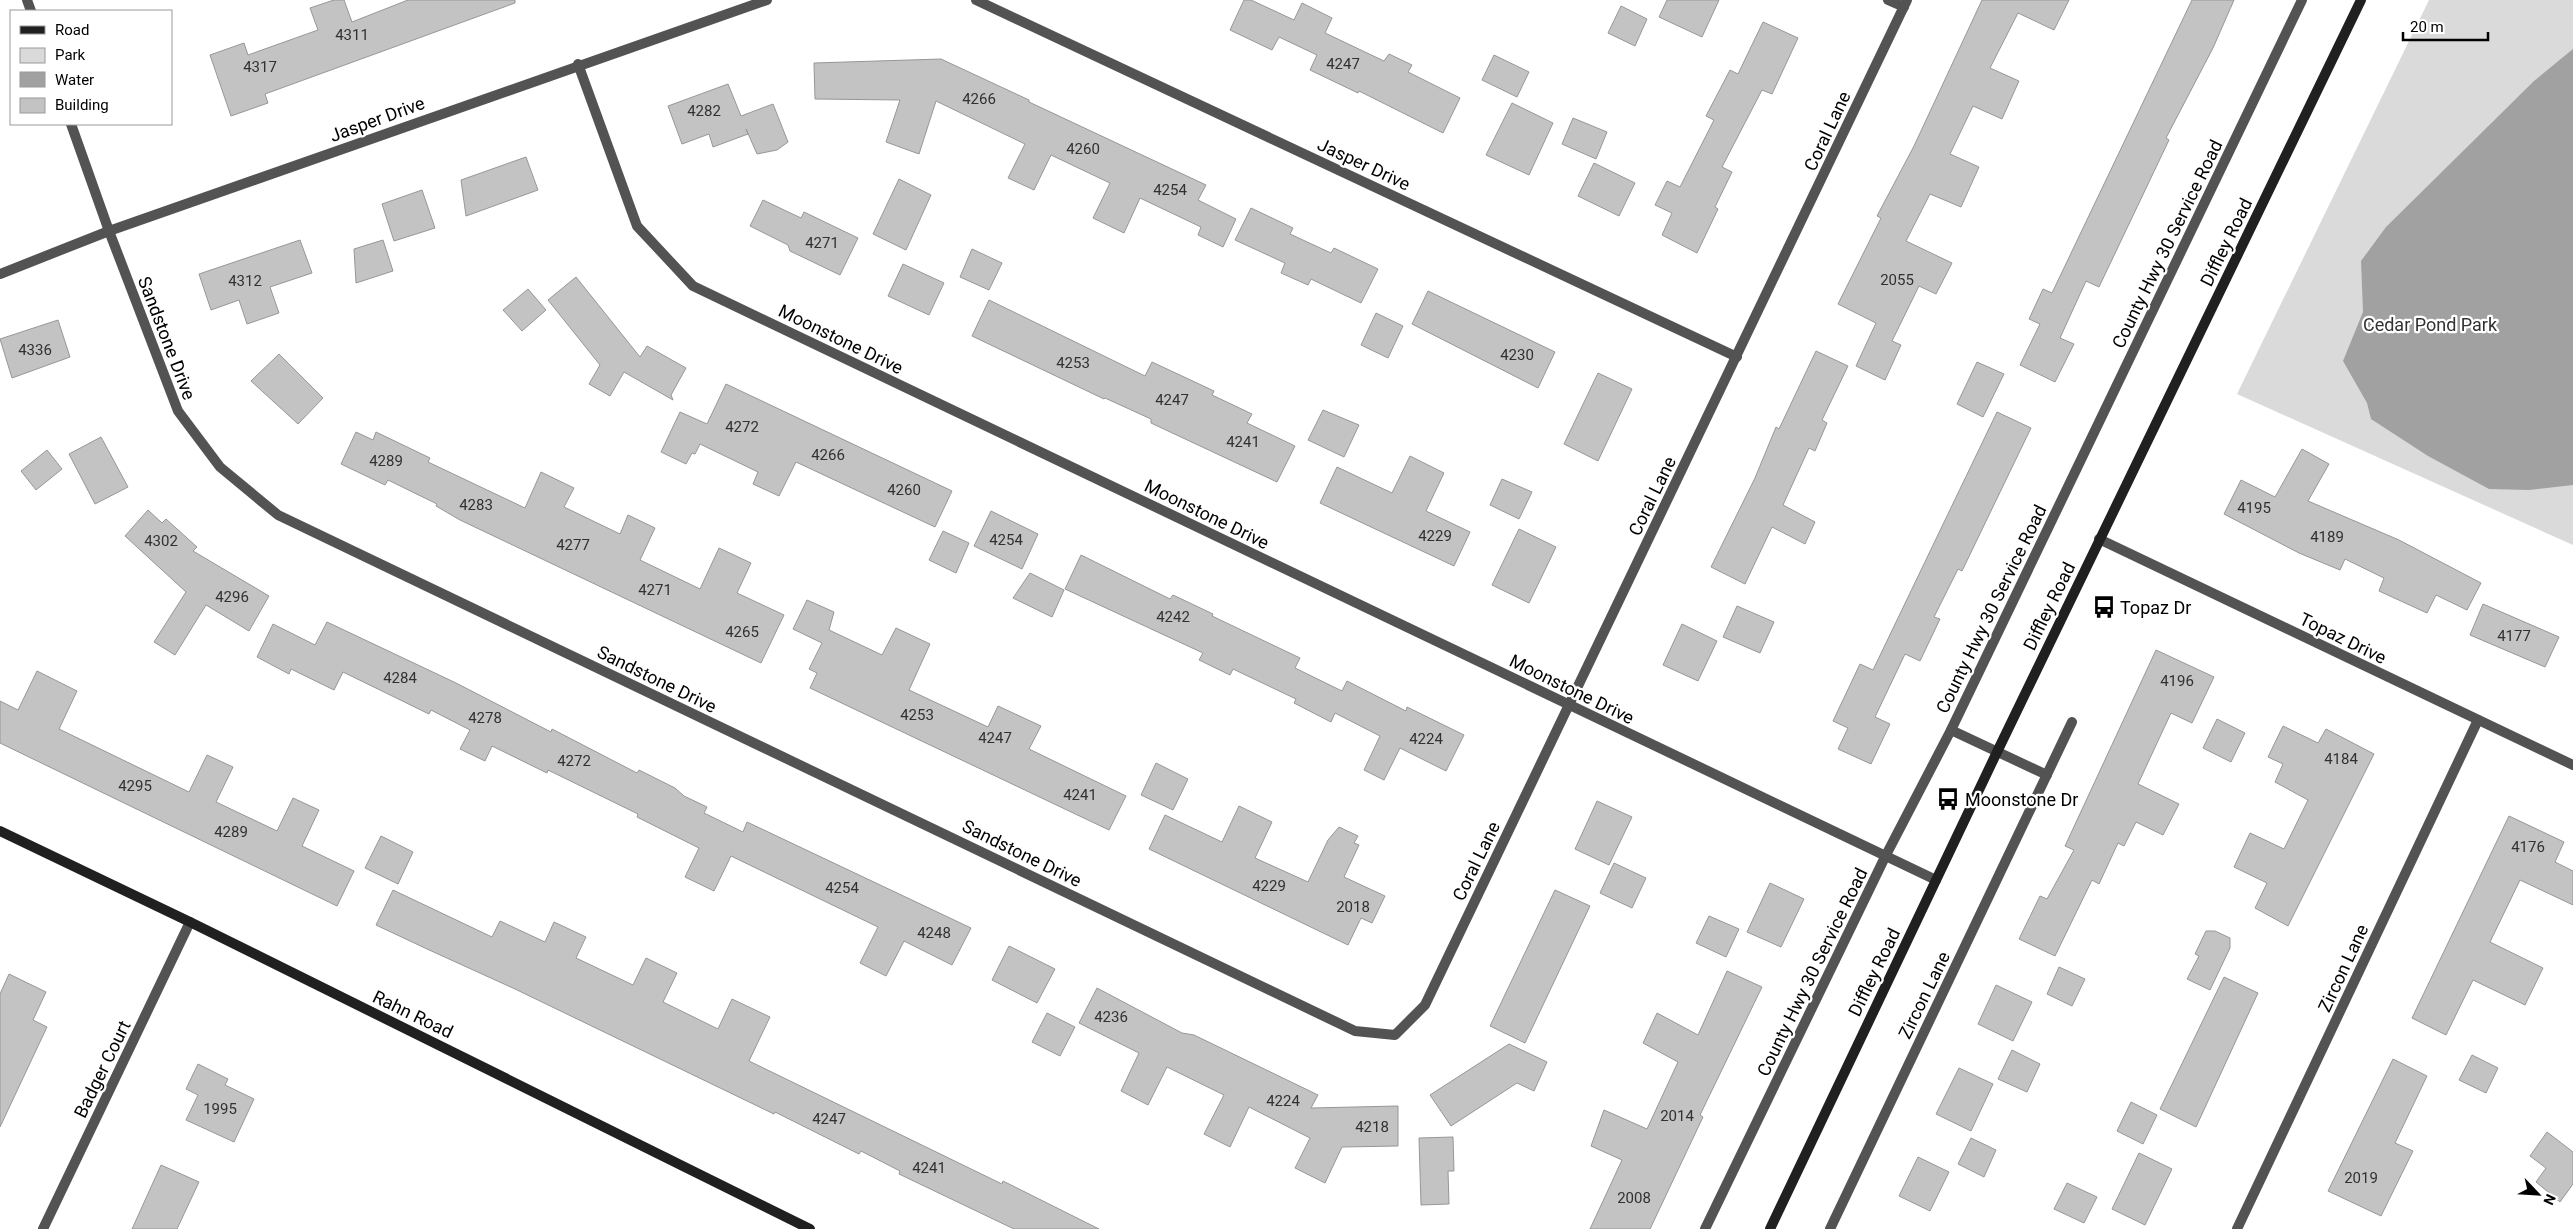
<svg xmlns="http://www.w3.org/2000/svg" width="2573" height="1229" font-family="Roboto,sans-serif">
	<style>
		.green { fill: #dadada }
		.water { fill: #a1a1a1 }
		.building { fill: #c3c3c3; stroke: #979797 }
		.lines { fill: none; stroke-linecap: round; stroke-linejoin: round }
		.street { stroke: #535353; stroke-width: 10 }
		.secondary { stroke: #202020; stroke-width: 10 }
		.labels { text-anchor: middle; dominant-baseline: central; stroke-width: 4.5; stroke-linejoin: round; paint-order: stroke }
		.number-label { font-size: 15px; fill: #313131 }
		.street-label { font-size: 18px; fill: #000; stroke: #fff }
		.park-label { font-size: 18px; fill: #313131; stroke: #fff }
		.poi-label { font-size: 18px; fill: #000; stroke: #fff; text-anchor: start }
	</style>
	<rect width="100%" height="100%" fill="#fff"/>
	<polygon class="green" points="2429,0 2573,0 2573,545 2237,394"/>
	<polygon class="water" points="2573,49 2573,485 2529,490 2489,489 2428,456 2371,419 2367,403 2343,361 2363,312 2361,261 2386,227 2534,81"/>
	<g class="building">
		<polygon points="334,0 344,0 352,22 408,0 515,0 515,3 265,94 268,103 231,116 210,55 244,43 248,55 318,30 310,8"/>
		<polygon points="1244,0 1251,0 1294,20 1302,3 1332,18 1325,33 1384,61 1389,54 1412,65 1408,72 1460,98 1443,133 1359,91 1358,93 1310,70 1317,55 1279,37 1272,50 1230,30"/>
		<polygon points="1667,0 1719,0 1702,37 1659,17"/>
		<polygon points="1982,0 2069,0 2054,30 2018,13 1990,68 2019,81 2002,119 1973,106 1950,154 1979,167 1961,207 1930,194 1906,241 1952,263 1936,294 1919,286 1892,341 1901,345 1885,380 1856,366 1876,323 1838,304 1881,218 1877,216 1914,146"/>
		<polygon points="2192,0 2234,0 2213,48 2166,138 2169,140 2099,287 2086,281 2060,338 2074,344 2055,382 2020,365 2040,324 2029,319 2043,289 2052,293"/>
		<polygon points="1621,6 1647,19 1635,46 1608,33"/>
		<polygon points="1763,22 1798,38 1772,94 1762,90 1722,167 1732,172 1715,207 1718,209 1697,253 1662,235 1672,213 1655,205 1667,181 1680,187 1714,120 1706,116 1730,70 1738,74"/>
		<polygon points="1494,55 1529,72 1517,97 1482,80"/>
		<polygon points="941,59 1029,100 1029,102 1206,185 1198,200 1236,219 1223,247 1198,235 1201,227 1140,198 1124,233 1093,218 1110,183 1051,155 1034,190 1008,178 1025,144 936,101 919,154 886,142 900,100 815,99 814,63"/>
		<polygon points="728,84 741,116 773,104 788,142 777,150 757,154 746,129 748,134 713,147 709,134 682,144 668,106"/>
		<polygon points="1512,103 1553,123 1529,175 1486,155"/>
		<polygon points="1573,118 1607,132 1596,159 1562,144"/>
		<polygon points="526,157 538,190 466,216 461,180"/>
		<polygon points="1594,163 1635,183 1619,216 1578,196"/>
		<polygon points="899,179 931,195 906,250 873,234"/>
		<polygon points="422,190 435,228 394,241 382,204"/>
		<polygon points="763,200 801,218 804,212 858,238 840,275 790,251 788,245 750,226"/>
		<polygon points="1251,208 1293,228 1290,234 1331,253 1334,248 1378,269 1361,303 1311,279 1308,285 1281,273 1285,263 1235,240"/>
		<polygon points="300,240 312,273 270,287 279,313 247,324 239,300 211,310 199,274"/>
		<polygon points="383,240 393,271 356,283 354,249"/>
		<polygon points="972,249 1002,263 989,290 960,277"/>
		<polygon points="903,264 944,283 929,315 888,296"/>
		<polygon points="576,277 640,357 647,346 686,368 671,395 673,400 624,372 610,396 589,384 600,365 548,300"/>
		<polygon points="528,289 546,310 522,331 503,310"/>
		<polygon points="1428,291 1555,352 1538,388 1412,324"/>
		<polygon points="989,300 1145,376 1152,362 1214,391 1212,395 1252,414 1247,423 1295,446 1277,482 1151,423 1151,419 1105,398 1104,399 972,336"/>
		<polygon points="1376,313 1403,326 1388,358 1361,345"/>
		<polygon points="58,320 70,357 12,378 0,339"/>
		<polygon points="1816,351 1848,366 1822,420 1827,423 1815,451 1809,448 1783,505 1815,522 1805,544 1772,527 1745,584 1711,567 1755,478 1776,427 1779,429"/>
		<polygon points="279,354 323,398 298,424 251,381"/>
		<polygon points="1977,362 2004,374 1983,417 1957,404"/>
		<polygon points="1598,373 1632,389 1598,461 1564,444"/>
		<polygon points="726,384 952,491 935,527 796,462 779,496 753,484 758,472 700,444 695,454 692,453 686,464 661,452 680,412 707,424"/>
		<polygon points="1323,410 1359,425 1344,457 1308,440"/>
		<polygon points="1997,412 2031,428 1962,571 1958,569 1934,617 1940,619 1920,661 1905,654 1875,717 1890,724 1871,764 1838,749 1848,728 1833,721 1860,664 1873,670"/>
		<polygon points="356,432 373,440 376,432 430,458 428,462 525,508 541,472 574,488 564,507 620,534 628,515 655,528 640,560 700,589 719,548 751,563 737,593 784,615 761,663 460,520 436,506 437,504 388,480 385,485 341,464"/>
		<polygon points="101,437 128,487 95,504 69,454"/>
		<polygon points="2302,449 2329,464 2308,501 2399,540 2481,583 2467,610 2436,595 2427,613 2379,591 2384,578 2345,559 2340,570 2299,553 2224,514 2241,480 2275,497"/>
		<polygon points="47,450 62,469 36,490 21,471"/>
		<polygon points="1410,456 1444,473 1426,511 1470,532 1454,566 1320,503 1337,467 1392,493"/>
		<polygon points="1502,479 1532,492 1519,519 1490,505"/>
		<polygon points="148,510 162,523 166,519 197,547 193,551 269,596 249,631 206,605 175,655 154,642 186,592 125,536"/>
		<polygon points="991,511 1038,534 1022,569 974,546"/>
		<polygon points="1519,529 1556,547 1529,603 1492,585"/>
		<polygon points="943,531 969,543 956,573 929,560"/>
		<polygon points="1081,555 1170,599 1173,595 1213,614 1212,616 1300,658 1295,668 1342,691 1347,681 1406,711 1407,707 1464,735 1446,771 1400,748 1384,780 1364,770 1380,736 1335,713 1331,722 1294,703 1296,699 1233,669 1230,675 1199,660 1203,653 1065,589"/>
		<polygon points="1030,573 1064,590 1052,617 1013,598"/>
		<polygon points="807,600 834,612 829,630 882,655 896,628 930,644 909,690 988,727 998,706 1041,726 1029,749 1126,796 1109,830 810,688 817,673 809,669 822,643 793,629"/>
		<polygon points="2483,604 2559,637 2545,667 2470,635"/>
		<polygon points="1737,606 1774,622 1760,653 1723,637"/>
		<polygon points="327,622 456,683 551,732 552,729 637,773 639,770 675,788 684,796 707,807 704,813 743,832 747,822 971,928 952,965 904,941 886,976 860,963 878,927 731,856 714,891 685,877 699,848 637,817 638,814 548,770 547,773 492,746 485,761 460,749 470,730 431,710 429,714 343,672 334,690 291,669 289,674 257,657 273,624 315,645"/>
		<polygon points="1682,624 1717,641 1698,681 1663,665"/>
		<polygon points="2156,650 2214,677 2192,723 2171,713 2138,784 2179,804 2163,835 2136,822 2124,846 2118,843 2099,884 2092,880 2055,956 2019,939 2040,896 2047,899 2074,850 2065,846"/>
		<polygon points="37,671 77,691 59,729 189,792 207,755 233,767 216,802 277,831 293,798 319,810 302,846 354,871 337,906 0,743 0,701 18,710"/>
		<polygon points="2217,719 2245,733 2231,762 2203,748"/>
		<polygon points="2283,726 2318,743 2326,729 2374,754 2288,926 2255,908 2267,883 2234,867 2250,833 2284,849 2308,800 2275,782 2283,764 2268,757"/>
		<polygon points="1156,763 1188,779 1173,810 1141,795"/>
		<polygon points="1597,801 1632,817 1609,865 1575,849"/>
		<polygon points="1239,806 1272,822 1255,858 1308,882 1328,840 1339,827 1358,836 1354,843 1359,845 1344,877 1385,896 1372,923 1361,918 1348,945 1149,849 1165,815 1222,842"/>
		<polygon points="2509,816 2564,842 2555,862 2573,871 2573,905 2520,880 2490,942 2543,968 2525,1005 2473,980 2446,1035 2412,1018"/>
		<polygon points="381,836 413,852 398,884 365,868"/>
		<polygon points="1614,863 1646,878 1632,908 1600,893"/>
		<polygon points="1770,883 1804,899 1781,947 1747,932"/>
		<polygon points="393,890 492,937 500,921 545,942 554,922 586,937 576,958 633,985 646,958 677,973 663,1002 718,1029 732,999 770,1017 749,1061 1002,1184 1003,1181 1099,1229 1014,1229 899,1174 900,1171 861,1151 859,1154 775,1112 774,1114 515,989 427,949 376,925"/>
		<polygon points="1555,890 1590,906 1525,1043 1490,1026"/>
		<polygon points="1709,916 1739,929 1726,957 1696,943"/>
		<polygon points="2206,931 2215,931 2230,938 2230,948 2210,990 2187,979 2199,956 2195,954"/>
		<polygon points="1009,946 1055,969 1037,1003 992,980"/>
		<polygon points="2059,967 2085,979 2072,1006 2047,994"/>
		<polygon points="1727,971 1762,987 1700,1115 1703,1117 1650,1229 1590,1229 1622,1160 1591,1146 1604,1110 1647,1129 1678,1062 1643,1043 1657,1013 1698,1035"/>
		<polygon points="9,974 46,992 33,1020 47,1027 0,1127 0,994"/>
		<polygon points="2224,977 2258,993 2196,1127 2160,1109"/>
		<polygon points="1996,985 2032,1002 2013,1041 1978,1024"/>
		<polygon points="1097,988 1182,1033 1194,1035 1318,1095 1311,1108 1398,1106 1398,1146 1342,1147 1325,1183 1295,1168 1310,1138 1249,1107 1230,1147 1204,1134 1224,1095 1167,1067 1148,1105 1121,1091 1139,1053 1079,1023"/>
		<polygon points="1047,1013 1075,1027 1060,1056 1032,1042"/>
		<polygon points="1509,1044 1547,1062 1534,1091 1517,1083 1451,1126 1430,1095"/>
		<polygon points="2012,1050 2040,1064 2027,1092 1998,1079"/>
		<polygon points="2472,1055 2498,1068 2486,1093 2459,1080"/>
		<polygon points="2393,1059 2427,1076 2395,1143 2413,1151 2381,1216 2328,1191"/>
		<polygon points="198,1064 228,1079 225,1085 254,1099 234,1142 186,1120 198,1095 186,1089"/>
		<polygon points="1959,1068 1993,1084 1971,1131 1936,1114"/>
		<polygon points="2131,1102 2157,1115 2143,1144 2117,1131"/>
		<polygon points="2547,1132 2573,1152 2573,1184 2560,1202 2536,1182 2546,1168 2530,1156"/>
		<polygon points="1453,1137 1454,1171 1448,1171 1449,1204 1421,1205 1419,1138"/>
		<polygon points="1971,1138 1996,1150 1984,1177 1958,1164"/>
		<polygon points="2139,1153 2172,1169 2145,1225 2112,1209"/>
		<polygon points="1918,1157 1949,1172 1930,1211 1899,1196"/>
		<polygon points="161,1165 199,1182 177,1229 132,1229"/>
		<polygon points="2067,1183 2097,1197 2084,1223 2054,1209"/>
	</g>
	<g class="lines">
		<g class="street">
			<polyline points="27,0 31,11"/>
			<polyline points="976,0 1737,357"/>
			<polyline points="1888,0 1904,7"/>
			<polyline points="578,64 637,226 693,286 1936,880"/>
			<polyline points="71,124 109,231 178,411 220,467 278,515 1355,1031 1395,1035 1425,1005 1907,0"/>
			<polyline points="0,274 109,231 767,0"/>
			<polyline points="2099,539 2573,765"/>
			<polyline points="1951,730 2047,775"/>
			<polyline points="43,1229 190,922"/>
			<polyline points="1705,1229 1885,857 1951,730 2302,0"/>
			<polyline points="1830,1229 2072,722"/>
			<polyline points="2237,1229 2478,720"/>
		</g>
		<g class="secondary">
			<polyline points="0,831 190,922 810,1229"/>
			<polyline points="1770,1229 1997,752 2361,0"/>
		</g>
	</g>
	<defs>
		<symbol id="bus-bare" viewBox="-9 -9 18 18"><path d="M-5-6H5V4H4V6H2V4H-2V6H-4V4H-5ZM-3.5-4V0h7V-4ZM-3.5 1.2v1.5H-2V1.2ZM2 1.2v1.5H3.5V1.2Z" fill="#000" stroke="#fff" stroke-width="2.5" paint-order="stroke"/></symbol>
	</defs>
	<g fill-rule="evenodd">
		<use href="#bus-bare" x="2088" y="591" width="32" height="32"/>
		<use href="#bus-bare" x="1932" y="783" width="32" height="32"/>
	</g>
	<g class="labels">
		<g class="number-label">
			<text x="352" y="35">4311</text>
			<text x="1343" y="64">4247</text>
			<text x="260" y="67">4317</text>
			<text x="979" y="99">4266</text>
			<text x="704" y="111">4282</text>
			<text x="1083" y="149">4260</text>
			<text x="1170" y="190">4254</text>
			<text x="822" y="243">4271</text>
			<text x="1897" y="280">2055</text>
			<text x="245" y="281">4312</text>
			<text x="35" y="350">4336</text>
			<text x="1517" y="355">4230</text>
			<text x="1073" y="363">4253</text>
			<text x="1172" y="400">4247</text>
			<text x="742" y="427">4272</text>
			<text x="1243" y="442">4241</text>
			<text x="828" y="455">4266</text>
			<text x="386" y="461">4289</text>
			<text x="904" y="490">4260</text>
			<text x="476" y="505">4283</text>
			<text x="2254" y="508">4195</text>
			<text x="1435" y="536">4229</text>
			<text x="2327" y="537">4189</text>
			<text x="1006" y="540">4254</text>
			<text x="161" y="541">4302</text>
			<text x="573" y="545">4277</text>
			<text x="655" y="590">4271</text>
			<text x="232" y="597">4296</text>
			<text x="1173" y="617">4242</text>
			<text x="742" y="632">4265</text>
			<text x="2514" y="636">4177</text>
			<text x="400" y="678">4284</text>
			<text x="2177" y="681">4196</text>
			<text x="917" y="715">4253</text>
			<text x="485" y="718">4278</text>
			<text x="995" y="738">4247</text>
			<text x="1426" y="739">4224</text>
			<text x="2341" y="759">4184</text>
			<text x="574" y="761">4272</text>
			<text x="135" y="786">4295</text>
			<text x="1080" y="795">4241</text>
			<text x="231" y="832">4289</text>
			<text x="2528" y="847">4176</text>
			<text x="1269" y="886">4229</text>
			<text x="842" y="888">4254</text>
			<text x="1353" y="907">2018</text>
			<text x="934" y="933">4248</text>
			<text x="1111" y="1017">4236</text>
			<text x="1283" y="1101">4224</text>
			<text x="220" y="1109">1995</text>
			<text x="1677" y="1116">2014</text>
			<text x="829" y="1119">4247</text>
			<text x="1372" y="1127">4218</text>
			<text x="929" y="1168">4241</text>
			<text x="2361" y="1178">2019</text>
			<text x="1634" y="1198">2008</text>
		</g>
		<g class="street-label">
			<text transform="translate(377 119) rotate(-20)">Jasper Drive</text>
			<text transform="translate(1827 131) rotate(-65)">Coral Lane</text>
			<text transform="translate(1364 164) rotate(25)">Jasper Drive</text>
			<text transform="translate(2226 242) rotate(-64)">Diffley Road</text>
			<text transform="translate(2167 244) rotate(-64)">County Hwy 30 Service Road</text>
			<text transform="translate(167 338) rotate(69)">Sandstone Drive</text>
			<text transform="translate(841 339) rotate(26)">Moonstone Drive</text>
			<text transform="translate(1652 496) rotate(-64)">Coral Lane</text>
			<text transform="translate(1207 514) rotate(26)">Moonstone Drive</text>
			<text transform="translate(2049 606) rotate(-64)">Diffley Road</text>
			<text transform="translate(1991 609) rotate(-64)">County Hwy 30 Service Road</text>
			<text transform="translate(2343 638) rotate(26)">Topaz Drive</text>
			<text transform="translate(657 679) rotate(26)">Sandstone Drive</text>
			<text transform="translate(1572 689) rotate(26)">Moonstone Drive</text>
			<text transform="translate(1022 853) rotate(26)">Sandstone Drive</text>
			<text transform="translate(1476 861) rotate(-64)">Coral Lane</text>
			<text transform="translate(2343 968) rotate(-65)">Zircon Lane</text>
			<text transform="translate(1812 972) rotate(-64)">County Hwy 30 Service Road</text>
			<text transform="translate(1874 972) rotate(-64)">Diffley Road</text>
			<text transform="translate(1924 995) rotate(-64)">Zircon Lane</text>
			<text transform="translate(413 1014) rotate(26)">Rahn Road</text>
			<text transform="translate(102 1069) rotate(-64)">Badger Court</text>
		</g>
		<g class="park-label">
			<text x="2430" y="324">Cedar Pond Park</text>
		</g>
		<g class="poi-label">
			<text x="2120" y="607">Topaz Dr</text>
			<text x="1965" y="799">Moonstone Dr</text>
		</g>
	</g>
	<rect x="10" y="10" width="162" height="115" fill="#ffffff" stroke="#999999"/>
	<rect x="20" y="26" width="25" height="8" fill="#202020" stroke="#999999"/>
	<text x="55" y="35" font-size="15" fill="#000000">Road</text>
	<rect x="20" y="48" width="25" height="15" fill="#dadada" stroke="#999999"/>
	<text x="55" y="60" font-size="15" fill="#000000">Park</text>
	<rect x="20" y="72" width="25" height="15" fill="#a1a1a1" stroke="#999999"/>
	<text x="55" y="85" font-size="15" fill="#000000">Water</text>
	<rect x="20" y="98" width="25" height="15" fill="#c3c3c3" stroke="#999999"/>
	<text x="55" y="110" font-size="15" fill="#000000">Building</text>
	<g transform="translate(2538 1194) rotate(115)" stroke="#ffffff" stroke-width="4" paint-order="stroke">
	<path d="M0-4L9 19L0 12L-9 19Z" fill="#000000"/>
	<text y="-8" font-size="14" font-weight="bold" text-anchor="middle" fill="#000000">N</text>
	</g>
	<path d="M2403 32v8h85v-8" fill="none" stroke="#000000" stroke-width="2.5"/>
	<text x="2410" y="32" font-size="15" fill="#000000" stroke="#ffffff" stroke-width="4" paint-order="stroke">20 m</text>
</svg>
